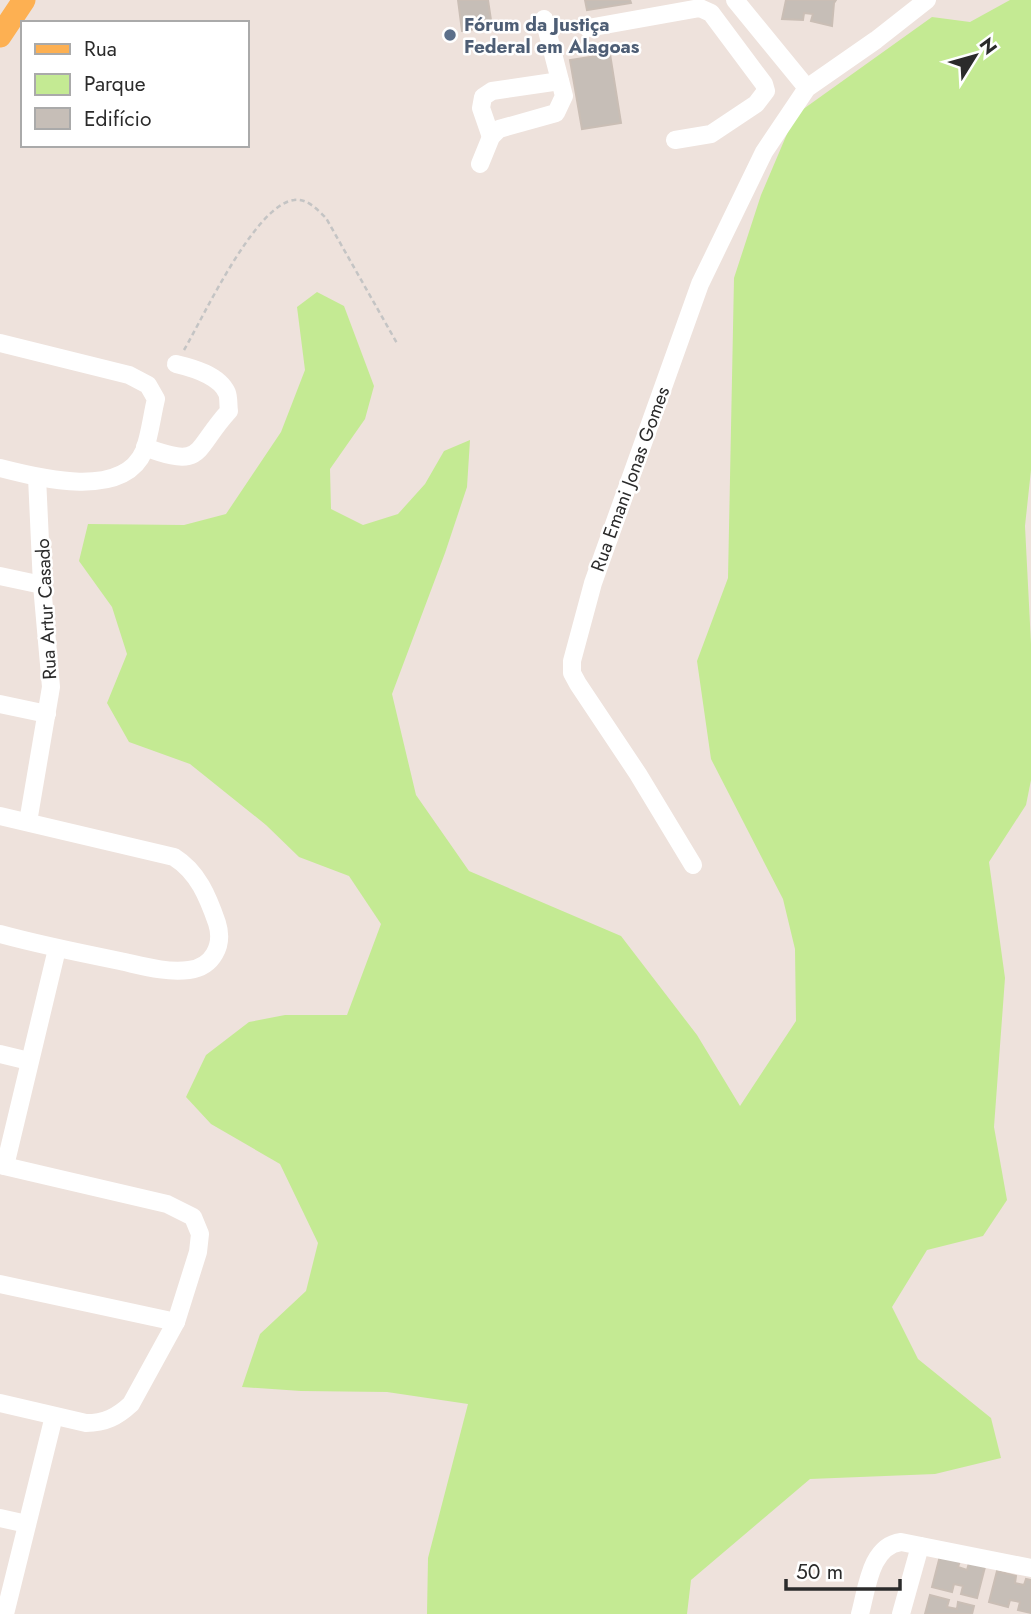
<svg xmlns="http://www.w3.org/2000/svg" width="1031" height="1614" font-family="Jost,sans-serif">
	<style>
		.green { fill: #c4ea93 }
		.building { fill: #c6beb7; stroke: #cabeb5; stroke-width: 2 }
		.lines { fill: none; stroke-linecap: round; stroke-linejoin: round }
		.path { stroke: #c4c4c4; stroke-width: 2.5; stroke-dasharray: 5 3.5; stroke-linecap: butt }
		.minor { stroke: #fff; stroke-width: 18 }
		.major { stroke: #fdb052; stroke-width: 23 }
		.service-dot { fill: #5c6f8a; stroke: #fff; stroke-width: 2.5 }
		.labels { text-anchor: middle; dominant-baseline: central; stroke-width: 5; stroke-linejoin: round; paint-order: stroke }
		.service-label { font-size: 19px; font-weight: bold; fill: #4e5e75; stroke: #fff; text-anchor: start }
		.street-label { font-size: 19px; fill: #2b2b2b; stroke: #fff }
	</style>
	<rect width="100%" height="100%" fill="#eee2dc"/>
	<polygon class="green" points="1010,0 1031,0 1031,470 1025,526 1031,644 1031,780 1026,805 989,862 1005,978 994,1127 1007,1200 983,1236 927,1250 892,1307 918,1359 991,1418 1001,1458 935,1474 810,1479 691,1580 687,1614 427,1614 428,1558 468,1404 387,1392 301,1391 242,1387 260,1334 306,1291 318,1243 280,1164 211,1124 186,1097 206,1055 249,1022 285,1015 347,1015 381,924 349,876 299,857 266,825 190,764 129,742 107,703 127,654 112,607 79,561 88,524 184,525 226,514 281,432 305,370 297,307 317,292 344,306 374,386 365,419 330,469 331,509 363,525 398,514 425,484 444,451 470,440 467,487 445,553 392,694 416,795 469,871 621,936 697,1035 740,1106 796,1021 795,949 783,899 711,759 697,661 728,578 734,278 761,195 795,115 932,17 970,22"/>
	<g class="building">
		<polygon points="458,0 488,0 492,27 462,31"/>
		<polygon points="585,0 630,0 631,3 587,10"/>
		<polygon points="786,0 836,0 834,3 832,26 811,21 813,14 804,13 803,20 782,19"/>
		<polygon points="610,54 621,123 582,129 570,60"/>
		<polygon points="940,1556 960,1561 958,1567 967,1570 969,1563 985,1567 977,1598 961,1594 963,1586 954,1584 952,1592 932,1587"/>
		<polygon points="997,1571 1016,1576 1015,1583 1024,1585 1026,1579 1031,1580 1031,1613 1018,1610 1020,1602 1010,1600 1008,1607 989,1602"/>
		<polygon points="930,1595 949,1600 947,1607 957,1609 958,1602 974,1606 972,1614 925,1614"/>
	</g>
	<g class="lines">
		<path class="path" d="M184 350C204 316 255 205 294 200 307 198 318 210 326 218L398 345"/>
		<g class="minor">
			<polyline points="735,0 807,88"/>
			<polyline points="588,28 700,8 711,13 764,84 766,91 756,104 711,134 675,140"/>
			<polyline points="491,137 481,108 483,97 492,91 560,81"/>
			<polyline points="480,164 491,137 499,129 556,113 564,96 544,19"/>
			<path d="M0 343 129 375 148 385 156 399C152 415 150 435 144 451 123 500 39 478 0 468"/>
			<path d="M145 447C205 470 193 450 229 411 228 406 229 398 227 393 219 375 193 368 176 364"/>
			<polyline points="0,576 42,585"/>
			<polyline points="0,704 47,714"/>
			<path d="M0 816 174 857C198 872 208 897 217 923 224 945 213 967 189 970 166 973 143 966 120 961 80 953 40 945 0 934"/>
			<polyline points="28,822 51,687 42,585 37,477"/>
			<polyline points="693,865 638,774 578,684 572,673 572,661 593,583 700,284 764,152 807,88 876,40 927,0"/>
			<polyline points="0,1054 29,1061"/>
			<path d="M0 1165 167 1204 193 1217 200 1234 198 1252 176 1322 131 1404C117 1417 105 1423 86 1423L0 1403"/>
			<polyline points="5,1166 57,949"/>
			<polyline points="0,1284 176,1322"/>
			<polyline points="0,1518 27,1524"/>
			<polyline points="5,1614 54,1416"/>
			<path d="M860 1614C867 1589 870 1546 901 1542L1031 1568"/>
			<polyline points="901,1614 920,1546"/>
		</g>
		<polyline class="major" points="0,36 24,0"/>
	</g>
	<circle class="service-dot" cx="450" cy="35" r="7"/>
	<g class="labels">
		<g class="service-label">
			<text x="464" y="24">Fórum da Justiça<tspan x="464" dy="22">Federal em Alagoas</tspan></text>
		</g>
		<g class="street-label">
			<text transform="translate(630 479) rotate(-70)">Rua Emani Jonas Gomes</text>
			<text transform="translate(46 609) rotate(-93)">Rua Artur Casado</text>
		</g>
	</g>
	<rect x="21" y="21" width="228" height="126" fill="#ffffff" stroke="#aaaaaa" stroke-width="2"/>
	<rect x="35" y="44" width="35" height="10" fill="#fdb052" stroke="#aaaaaa" stroke-width="2"/>
	<text x="84" y="56" font-size="21" fill="#2b2b2b">Rua</text>
	<rect x="35" y="74" width="35" height="21" fill="#c4ea93" stroke="#aaaaaa" stroke-width="2"/>
	<text x="84" y="91" font-size="21" fill="#2b2b2b">Parque</text>
	<rect x="35" y="108" width="35" height="21" fill="#c6beb7" stroke="#aaaaaa" stroke-width="2"/>
	<text x="84" y="126" font-size="21" fill="#2b2b2b">Edifício</text>
	<g transform="translate(975 56) rotate(53)" stroke="#ffffff" stroke-width="5" paint-order="stroke">
	<path d="M0-5L12 26L0 18L-12 26Z" fill="#2b2b2b"/>
	<text y="-10" font-size="19" font-weight="bold" text-anchor="middle" fill="#2b2b2b">N</text>
	</g>
	<path d="M786 1579v10h114v-10" fill="none" stroke="#2b2b2b" stroke-width="3.5"/>
	<text x="796" y="1579" font-size="21" fill="#2b2b2b" stroke="#ffffff" stroke-width="5" paint-order="stroke">50 m</text>
</svg>
